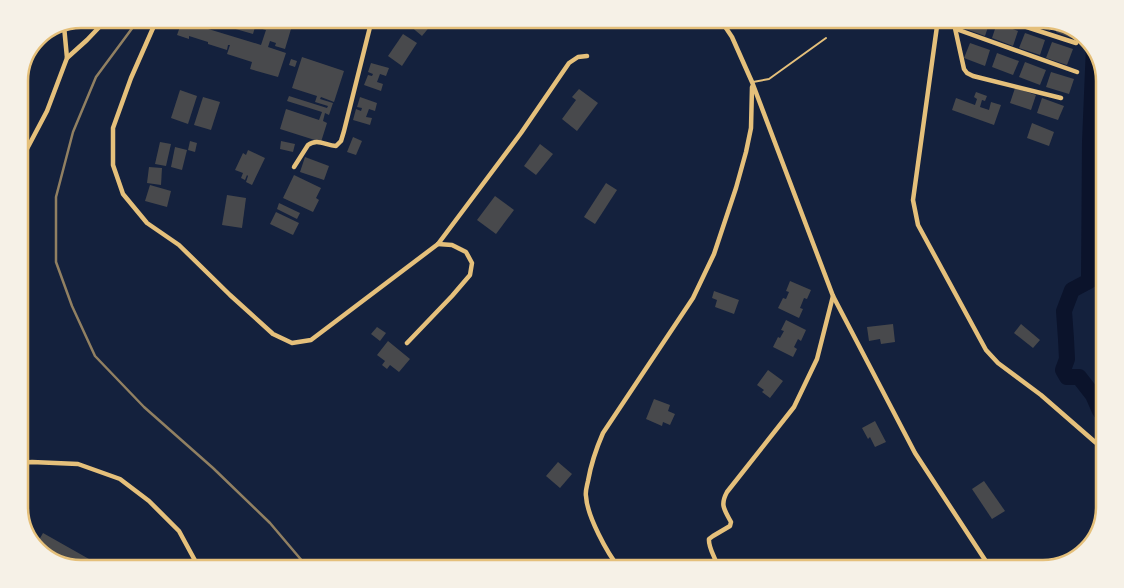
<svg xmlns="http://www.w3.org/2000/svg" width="1124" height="588" font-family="Quicksand,sans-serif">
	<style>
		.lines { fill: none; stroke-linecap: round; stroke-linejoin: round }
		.river { stroke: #0b132b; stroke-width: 16 }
		.building { fill: #48494c }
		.service { stroke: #e5c07b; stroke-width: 2 }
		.minor { stroke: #e5c07b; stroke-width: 4.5 }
		.rail { stroke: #918062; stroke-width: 2.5 }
		.rim { fill: none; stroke: #e5c07b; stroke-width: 2.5 }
	</style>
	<rect width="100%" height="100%" fill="#14213d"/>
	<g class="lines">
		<polyline class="river" points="1094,46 1090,142 1089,281 1072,290 1064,311 1066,339 1067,359 1063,370 1067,377 1079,377 1093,395 1100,411"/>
	</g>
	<g class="building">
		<polygon points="201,19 294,19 285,49 275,46 276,43 270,41 268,47 286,53 278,77 250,69 252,62 227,54 230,45 228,45 227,50 208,44 208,42 189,36 189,39 177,35 182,21 261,45 266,30 255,27 253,34"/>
		<polygon points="306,19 323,19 319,26"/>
		<polygon points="414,19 436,19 422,36 409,25"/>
		<polygon points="966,19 984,19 990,21 985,36 963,28"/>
		<polygon points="1029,19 1043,19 1053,21 1050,31 1027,23"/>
		<polygon points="997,23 1018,31 1013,46 992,38"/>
		<polygon points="1059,23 1071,25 1080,33 1077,40 1056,32"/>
		<polygon points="1025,33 1045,40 1040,55 1019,48"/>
		<polygon points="403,34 417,43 402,66 388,56"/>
		<polygon points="1052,42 1073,49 1067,65 1046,58"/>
		<polygon points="970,43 990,50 985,66 964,58"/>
		<polygon points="997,53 1019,61 1013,75 992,67"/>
		<polygon points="302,57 344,71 334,102 321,97 320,99 333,103 329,115 325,113 323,121 327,123 321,142 280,129 286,109 319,120 322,112 287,101 289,96 327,108 328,106 315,102 317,96 292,88"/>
		<polygon points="291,59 297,61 295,67 289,65"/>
		<polygon points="1025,62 1046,70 1040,85 1019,77"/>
		<polygon points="371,63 389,68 386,76 380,74 377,82 383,84 381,91 364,85 368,75 372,76 373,74 368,72"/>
		<polygon points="1051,72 1074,79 1069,94 1046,87"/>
		<polygon points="1015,88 1036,95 1031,110 1010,103"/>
		<polygon points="579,89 598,103 577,131 562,119 576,100 572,97"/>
		<polygon points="180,90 197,96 188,124 171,118"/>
		<polygon points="976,92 987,96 985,101 982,100 980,107 989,110 991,102 1001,105 994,125 952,110 956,98 975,105 977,99 974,97"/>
		<polygon points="203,97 220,102 211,130 194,125"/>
		<polygon points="360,97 377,103 375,111 369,109 366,117 372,118 370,125 353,120 356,109 361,111 362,108 357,107"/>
		<polygon points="1042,98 1064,106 1058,120 1037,113"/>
		<polygon points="1032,123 1054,132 1049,146 1027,138"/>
		<polygon points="353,137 362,141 356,155 347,152"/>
		<polygon points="190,141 197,143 195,152 188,150"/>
		<polygon points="281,141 295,144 293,152 280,149"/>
		<polygon points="160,142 171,144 166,166 155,164"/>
		<polygon points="540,144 553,154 536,175 524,166"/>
		<polygon points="175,147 187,150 182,170 171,167"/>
		<polygon points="248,150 265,158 252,185 246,182 248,176 247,175 245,180 241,178 243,173 235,170 243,153 246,155"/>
		<polygon points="305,157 329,166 324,180 300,172"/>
		<polygon points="149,167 162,168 161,185 147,183"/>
		<polygon points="294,175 321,188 316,198 319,200 313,212 283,198"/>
		<polygon points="606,183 617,190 595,224 584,217"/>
		<polygon points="150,185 171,191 167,207 145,201"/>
		<polygon points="227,195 246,198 242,228 222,225"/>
		<polygon points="495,196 514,210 496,234 477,220"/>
		<polygon points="279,203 300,213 297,219 277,209"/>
		<polygon points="276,212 299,223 293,235 270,224"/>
		<polygon points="790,281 811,290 807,299 804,298 800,308 803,309 799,318 778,308 783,298 786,299 789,292 786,291"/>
		<polygon points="714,291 739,300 734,314 715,307 717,300 712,298"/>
		<polygon points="786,320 806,330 801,341 798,339 794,347 797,349 793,357 773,347 778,337 780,338 784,331 781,330"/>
		<polygon points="893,324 895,342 881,344 880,339 869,341 867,327"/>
		<polygon points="1021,324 1040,340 1033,348 1014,333"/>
		<polygon points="377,327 386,333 380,341 371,334"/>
		<polygon points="388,341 410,359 399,372 390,365 387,369 382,365 385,361 377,355"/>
		<polygon points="768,370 783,381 770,398 762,392 764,390 757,385"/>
		<polygon points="654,399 670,405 668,411 675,414 670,425 663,422 662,426 646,419"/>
		<polygon points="875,421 886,442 875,447 870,437 868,439 862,428"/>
		<polygon points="558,462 572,474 560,488 546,476"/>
		<polygon points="984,481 1005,511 992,519 972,489"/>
		<polygon points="43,533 89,559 83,569 79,569 74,566 73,568 63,565 65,561 48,552 46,556 35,547"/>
	</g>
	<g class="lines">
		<polyline class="service" points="753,82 769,79 826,38"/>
		<g class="minor">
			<polyline points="157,19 131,78 113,128 113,165 123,194 147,223 179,245 230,295 273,334 292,343 311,340 438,244 521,133 569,63 578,57 587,56"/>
			<polyline points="720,19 732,37 752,82 833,296 915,453 991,569"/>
			<polyline points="938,19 913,200 918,225 986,350 998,363 1041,395 1095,442 1100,446"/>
			<polyline points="953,19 964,69 967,73 973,76 1061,98"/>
			<polyline points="1002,19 1076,43"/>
			<polyline points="956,29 1077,72"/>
			<polyline points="67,58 87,40 107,19"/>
			<polyline points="19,164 47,111 67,58 64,26"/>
			<path d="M294 167 308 145C317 138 325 145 336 146L341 141 344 131 372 19"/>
			<polyline points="407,343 452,296 470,275 472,263 466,252 452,245 438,244"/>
			<polyline points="19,463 32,462 78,464 120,479 149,501 179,531 198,566 199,569"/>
			<path d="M620 569C607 553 587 516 586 496 585 492 587 486 588 481 591 464 596 449 603 433L693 298 714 254 736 188 746 152 751 128 752 87"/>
			<path d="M718 569C717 559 708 549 709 539L713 536 730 526 731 522C724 509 720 505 727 492L794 407 817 359 833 296"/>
		</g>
		<polyline class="rail" points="139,19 96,77 73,132 56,197 56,262 72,306 95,356 144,407 213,468 270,523 309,569"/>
	</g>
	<path d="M0 0H1124V588H0ZM81 28H1043A53 53 0 0 1 1096 81V507A53 53 0 0 1 1043 560H81A53 53 0 0 1 28 507V81A53 53 0 0 1 81 28Z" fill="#f6f1e7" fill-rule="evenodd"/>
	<path class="rim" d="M81 28H1043A53 53 0 0 1 1096 81V507A53 53 0 0 1 1043 560H81A53 53 0 0 1 28 507V81A53 53 0 0 1 81 28Z"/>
</svg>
